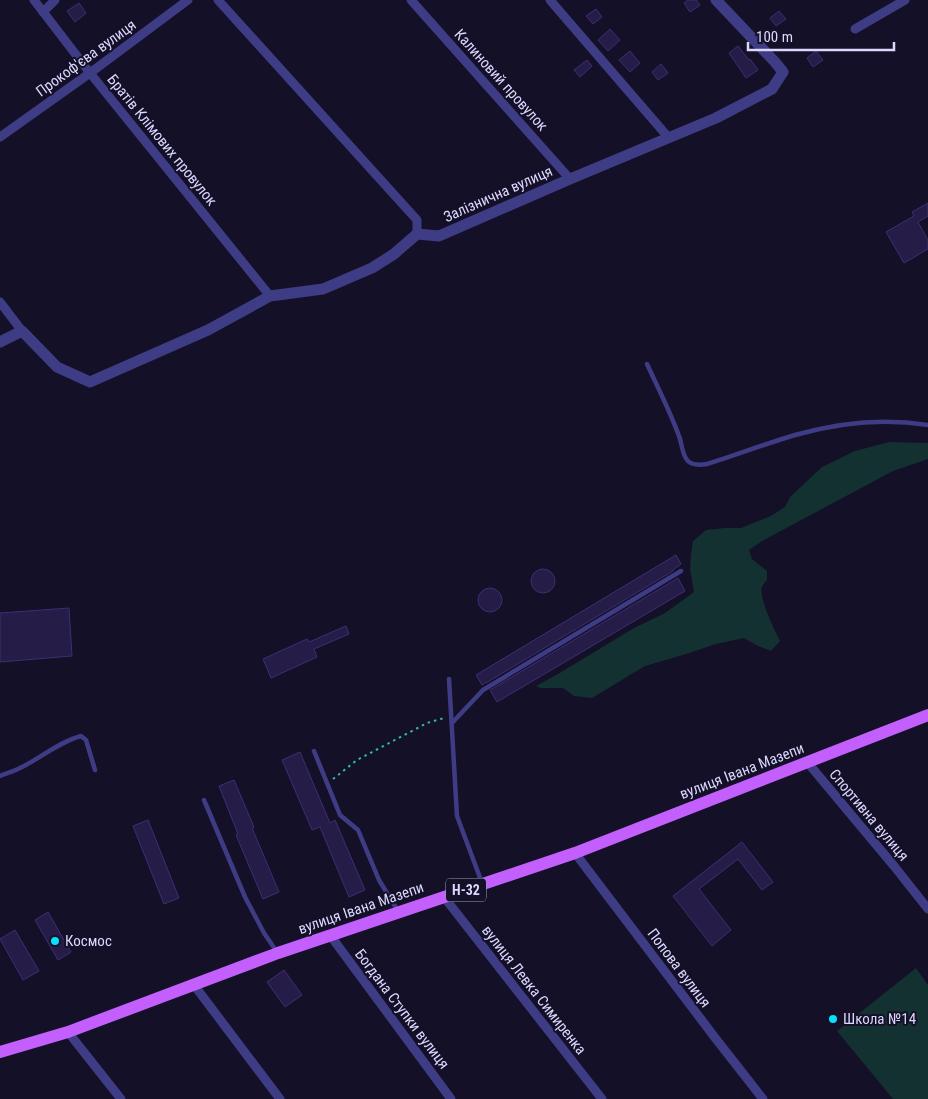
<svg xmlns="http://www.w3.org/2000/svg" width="928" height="1099" font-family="'Roboto Condensed',sans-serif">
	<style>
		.green { fill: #133130 }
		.building { fill: #251c48; stroke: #3d2f74 }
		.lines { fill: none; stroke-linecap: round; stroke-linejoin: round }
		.path { stroke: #31b8b1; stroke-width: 2; stroke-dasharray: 2.5 4; stroke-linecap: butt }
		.service { stroke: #3f3c86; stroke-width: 4.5 }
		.minor { stroke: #3f3c86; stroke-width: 9 }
		.tertiary { stroke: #3f3c86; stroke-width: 11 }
		.primary { stroke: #c35ffd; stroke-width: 12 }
		.poi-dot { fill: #05e2fc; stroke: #141027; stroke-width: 2 }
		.labels { text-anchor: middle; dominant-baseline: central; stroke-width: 4; stroke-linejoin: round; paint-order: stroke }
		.shield { fill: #141027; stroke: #9f9bbe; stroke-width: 1 }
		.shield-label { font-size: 14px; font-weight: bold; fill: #dbd7fe }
		.street-label { font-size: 15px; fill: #dbd7fe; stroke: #141027 }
		.poi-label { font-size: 15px; fill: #dbd7fe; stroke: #141027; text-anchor: start }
	</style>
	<rect width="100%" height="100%" fill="#141027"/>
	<g class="green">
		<path d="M889 442 928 443V459L893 471 762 541 749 550 752 559 767 571V580C766 581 763 585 762 586 758 597 775 630 780 641L771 651 756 645 744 638 716 644 683 655 645 666 592 698 574 696 563 688H541L536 686 558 674 634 628 665 613 694 592 690 569 691 554 693 541 706 530 725 528H741L771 516 785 507 790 497 822 467 855 451Z"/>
		<polygon points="916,968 928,985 928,1099 893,1099 837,1031"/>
	</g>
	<g class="building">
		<polygon points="688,0 696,0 700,5 690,12 684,3"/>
		<polygon points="79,3 86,13 75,22 67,11"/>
		<polygon points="596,9 602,17 593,24 586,16"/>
		<polygon points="779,11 786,19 776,26 770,18"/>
		<polygon points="610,29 620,40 608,51 598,40"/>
		<polygon points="738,46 749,60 750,59 758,70 746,78 729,53"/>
		<polygon points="630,51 640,63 630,72 619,60"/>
		<polygon points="816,51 823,60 813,67 807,58"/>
		<polygon points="587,60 592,66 580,77 574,70"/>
		<polygon points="661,64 668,73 658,80 652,72"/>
		<polygon points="928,203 928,216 918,222 928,240 928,249 904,263 886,232 914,216 912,212"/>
		<polygon points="676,555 681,564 673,570 673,571 486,683 486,682 482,685 476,675"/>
		<circle cx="543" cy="581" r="12"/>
		<polygon points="678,578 685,591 497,702 490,690"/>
		<circle cx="490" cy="600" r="12"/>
		<polygon points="69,608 72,656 0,662 0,613"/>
		<polygon points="346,626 349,634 314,649 317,657 271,678 263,659 307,639 309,642"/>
		<polygon points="300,752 330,823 335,820 365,890 349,897 320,827 312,830 282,760"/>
		<polygon points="234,780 254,827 252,828 279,892 263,899 236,835 238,834 219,786"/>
		<polygon points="148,820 179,898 164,904 133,826"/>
		<polygon points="742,842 773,882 762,890 738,859 699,889 731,930 712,946 673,896"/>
		<polygon points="48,912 71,952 58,960 35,920"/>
		<polygon points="15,930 39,971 23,980 0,939"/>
		<polygon points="284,970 302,995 285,1007 267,982"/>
	</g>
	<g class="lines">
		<polyline class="path" points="333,779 357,760 427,723 444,718"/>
		<g class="service">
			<path d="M647 364C658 388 670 411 679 436 682 443 682 456 688 461 693 466 701 465 707 464 736 455 765 444 795 435 837 423 884 418 928 425"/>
			<polyline points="449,679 457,816 482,883"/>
			<polyline points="452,723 483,690 681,571"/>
			<polyline points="314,751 340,815 358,830 379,880 398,911"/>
			<path d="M0 776C7 773 15 771 22 767 42 757 59 742 81 736L86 740 95 770"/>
			<polyline points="204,800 245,897 264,933 277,952"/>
		</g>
		<g class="minor">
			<polyline points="34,0 90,73 270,296"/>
			<polyline points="218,0 417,220 417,234"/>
			<polyline points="411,0 570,179"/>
			<polyline points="550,0 668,137"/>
			<polyline points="43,12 55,0"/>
			<polyline points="855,29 905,0"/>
			<polyline points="0,137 90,73 188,0"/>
			<polyline points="0,302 22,331"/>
			<polyline points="808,763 894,866 928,909"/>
			<polyline points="575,853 716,1039 763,1099"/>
			<polyline points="444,897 602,1099"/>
			<polyline points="330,935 451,1099"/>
			<polyline points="194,985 280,1099"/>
			<polyline points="68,1032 121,1099"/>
		</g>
		<polyline class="tertiary" points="0,342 22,331 57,367 90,382 208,330 270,296 323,289 372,268 394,254 417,234 439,236 570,179 716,118 772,89 783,72 775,62 716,0"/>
		<polyline class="primary" points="0,1052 68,1032 278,953 575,853 928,715"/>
	</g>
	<g class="poi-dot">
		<circle cx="55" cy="941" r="5"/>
		<circle cx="833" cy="1019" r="5"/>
	</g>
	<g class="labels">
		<rect class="shield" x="446" y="878.5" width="40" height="23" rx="4"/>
		<g class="shield-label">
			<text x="466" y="890">Н-32</text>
		</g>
		<g class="street-label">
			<text transform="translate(86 58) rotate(-36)">Прокоф'єва вулиця</text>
			<text transform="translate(501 80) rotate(48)">Калиновий провулок</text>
			<text transform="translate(162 140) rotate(51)">Братів Клімових провулок</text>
			<text transform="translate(498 194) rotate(-24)">Залізнична вулиця</text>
			<text transform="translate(742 771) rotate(-21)">вулиця Івана Мазепи</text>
			<text transform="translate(869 815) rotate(50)">Спортивна вулиця</text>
			<text transform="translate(361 908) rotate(-19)">вулиця Івана Мазепи</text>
			<text transform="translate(679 968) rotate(53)">Попова вулиця</text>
			<text transform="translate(534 990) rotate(52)">вулиця Левка Симиренка</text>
			<text transform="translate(402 1009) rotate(53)">Богдана Ступки вулиця</text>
		</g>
		<g class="poi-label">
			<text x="65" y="941">Космос</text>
			<text x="843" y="1019">Школа №14</text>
		</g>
	</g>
	<path d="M748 42v8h146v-8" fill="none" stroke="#dbd7fe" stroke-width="2.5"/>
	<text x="756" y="42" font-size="15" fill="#dbd7fe" stroke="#141027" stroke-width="4" paint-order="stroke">100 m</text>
</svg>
